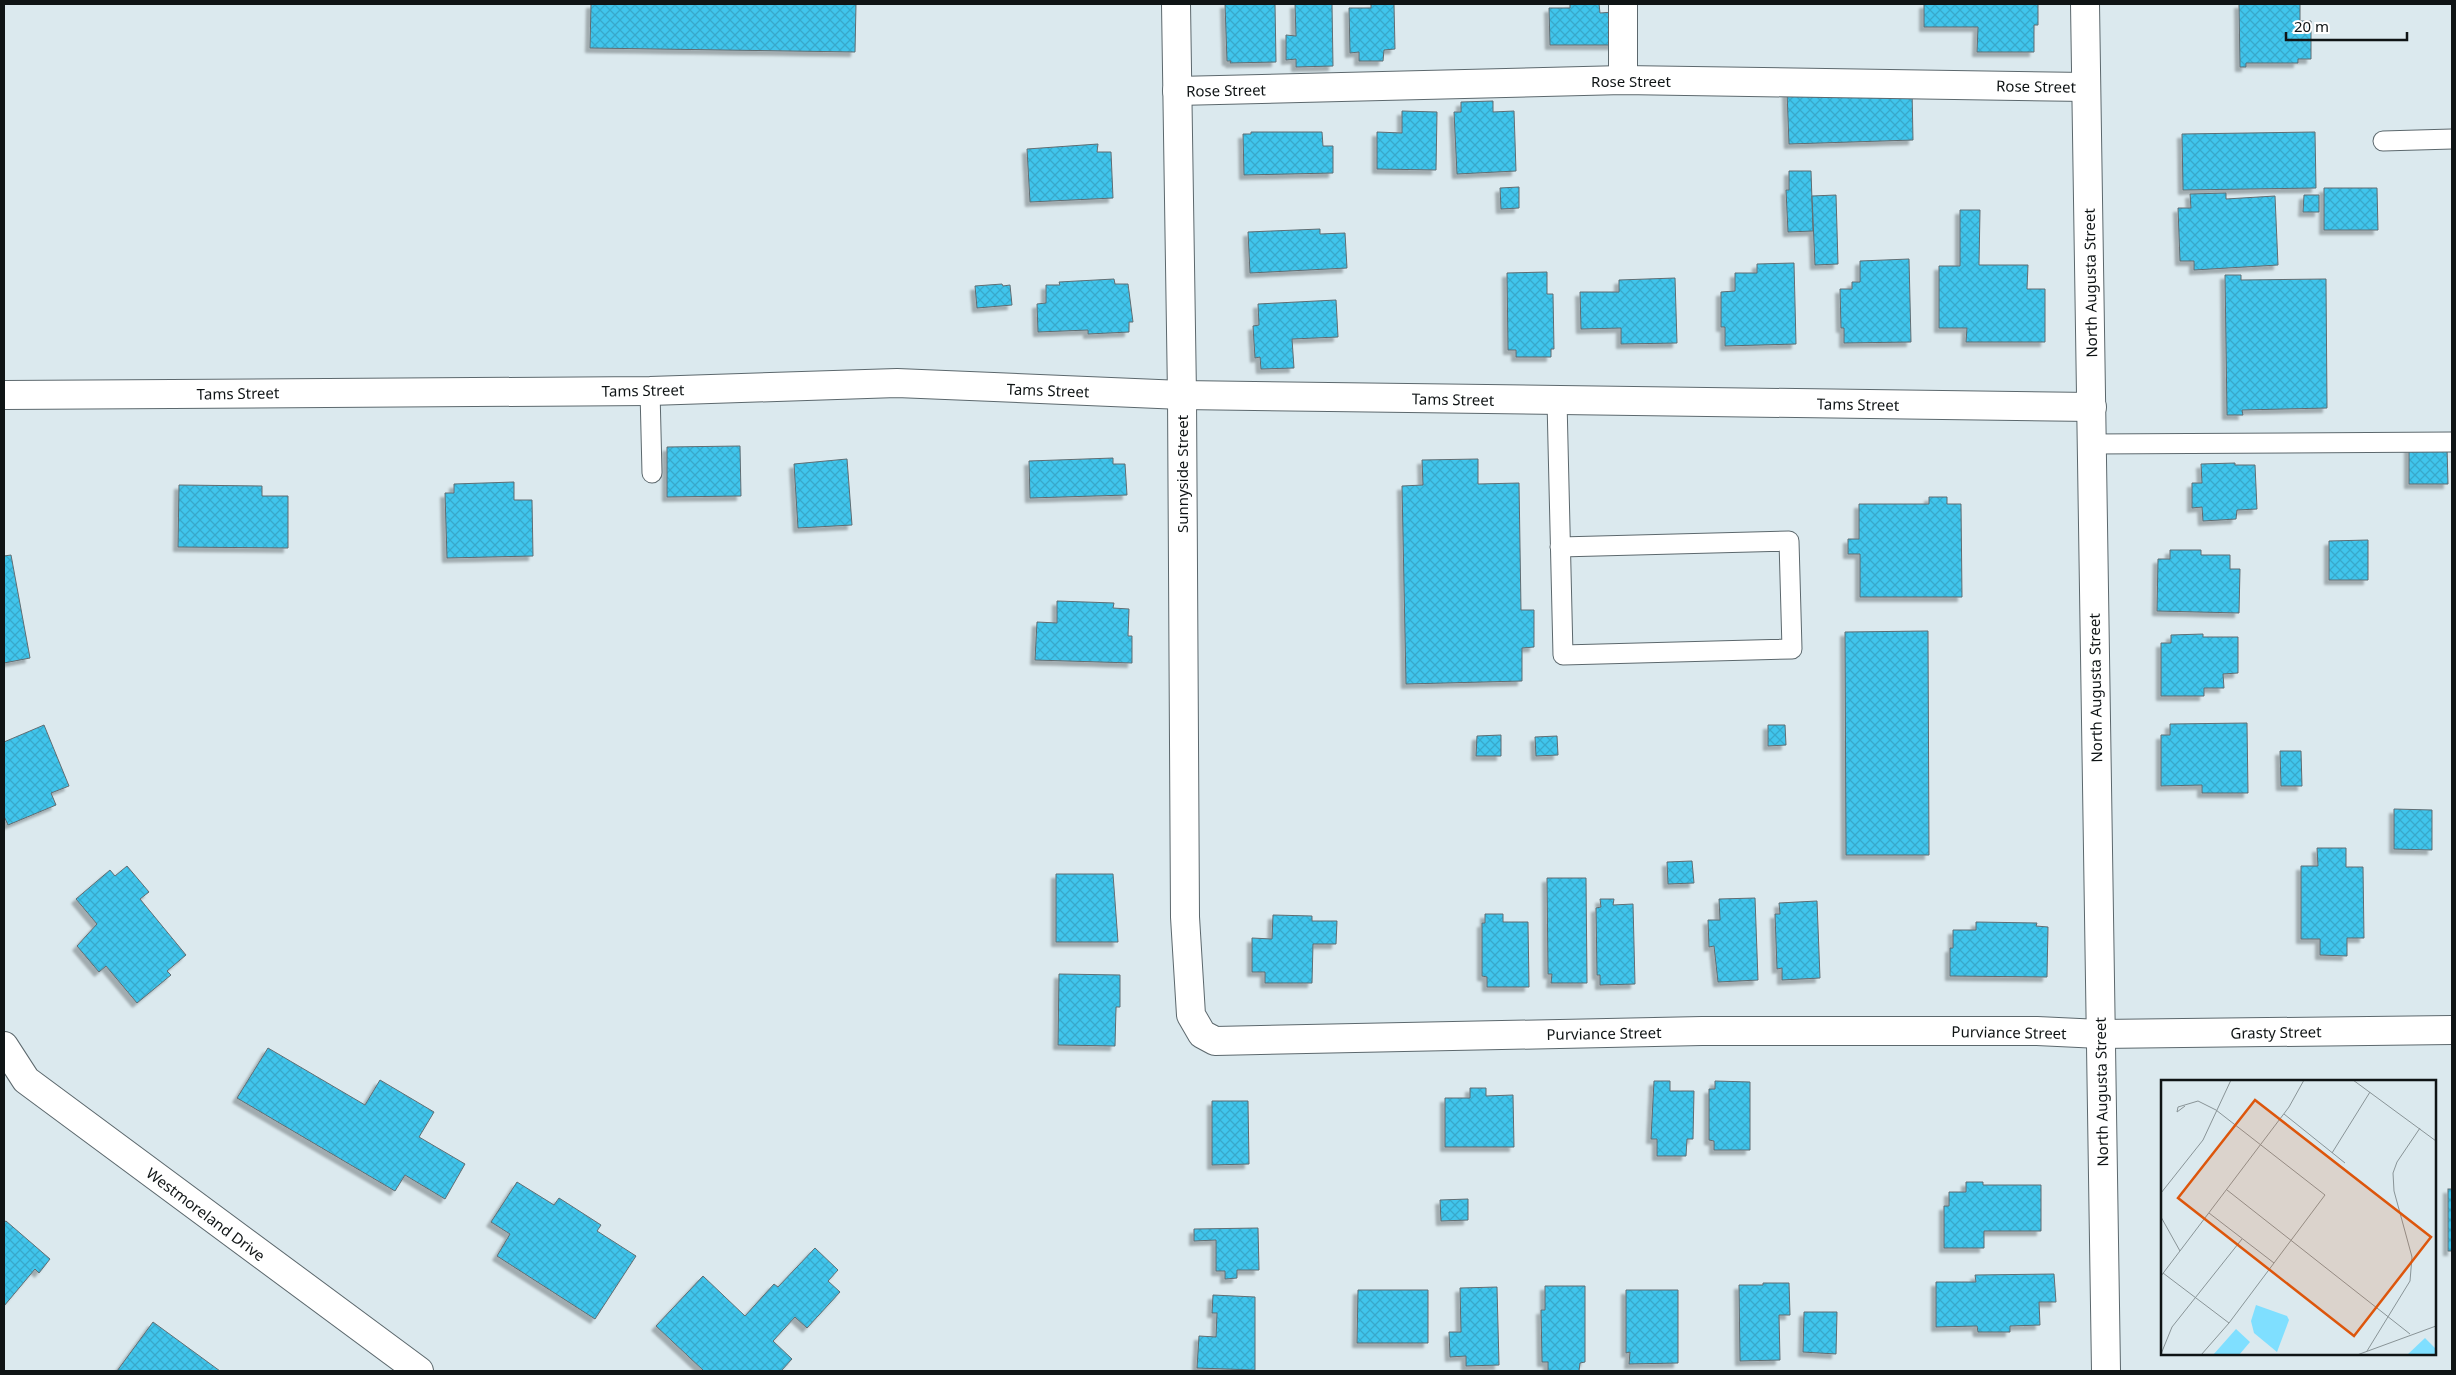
<svg xmlns="http://www.w3.org/2000/svg" width="2456" height="1375" font-family="'Noto Sans',sans-serif">
	<style>
		.building { fill: url(#building-cross-hatch); stroke: #616d72; filter: url(#shadow) }
		.lines { fill: none; stroke-linecap: round; stroke-linejoin: round }
		.service-casing { stroke: #5c686d; stroke-width: 21 }
		.minor-casing { stroke: #5c686d; stroke-width: 30 }
		.secondary-casing { stroke: #5c686d; stroke-width: 30 }
		.service { stroke: #fff; stroke-width: 19 }
		.minor { stroke: #fff; stroke-width: 28 }
		.secondary { stroke: #fff; stroke-width: 28 }
		.labels { text-anchor: middle; dominant-baseline: central; stroke-width: 5; stroke-linejoin: round; paint-order: stroke }
		.street-label { font-size: 15px; fill: #0f1415; stroke: #fff }
		.inset-road { fill: none; stroke: #899497; stroke-width: 1 }
		.view { fill: #dd560c; fill-opacity: 0.15; stroke: #dd560c; stroke-width: 2.5 }
		.inset-edge { fill: none; stroke: #0f1415; stroke-width: 2.5 }
	</style>
	<defs>
		<pattern id="building-cross-hatch" width="8" height="8" patternUnits="userSpaceOnUse" patternTransform="scale(1.25)"><rect width="8" height="8" fill="#40c5ec"/><path d="M0 0l8 8M0 8l8-8" fill="none" stroke="#37a8ca"/></pattern>
		<filter id="shadow"><feDropShadow dx="-4.5" dy="4.5" stdDeviation="1" flood-color="#0004"/></filter>
	</defs>
	<rect width="100%" height="100%" fill="#dbe9ee"/>
	<g class="building">
		<polygon points="591,4 856,4 855,52 590,48"/>
		<polygon points="1225,4 1275,4 1276,62 1230,63 1231,61 1227,61"/>
		<polygon points="1295,4 1332,4 1333,66 1296,67 1296,59 1286,60 1286,35 1296,36"/>
		<polygon points="1371,4 1394,4 1395,49 1384,50 1383,61 1359,61 1359,52 1350,53 1349,8 1371,8"/>
		<polygon points="1570,4 1599,4 1600,13 1614,12 1614,45 1550,45 1549,8 1570,8"/>
		<polygon points="1924,4 2038,4 2038,25 2034,25 2034,52 1977,52 1978,27 1924,27"/>
		<polygon points="2239,4 2300,4 2300,21 2311,21 2311,59 2298,59 2298,63 2246,63 2246,67 2240,67"/>
		<polygon points="1912,89 1913,140 1789,144 1787,92"/>
		<polygon points="1493,101 1493,112 1514,111 1516,171 1457,174 1454,112 1461,112 1461,102"/>
		<polygon points="1402,111 1437,112 1436,170 1377,169 1377,132 1402,133"/>
		<polygon points="1251,132 1322,132 1323,146 1333,146 1333,173 1244,175 1243,134 1251,134"/>
		<polygon points="2315,132 2316,188 2183,190 2182,134"/>
		<polygon points="1098,144 1097,152 1111,152 1113,198 1030,202 1027,149"/>
		<polygon points="1789,171 1811,171 1813,231 1788,232 1786,190 1789,190"/>
		<polygon points="1519,187 1519,208 1501,209 1500,188"/>
		<polygon points="2324,188 2377,188 2378,230 2324,230"/>
		<polygon points="2226,193 2226,199 2275,196 2278,265 2194,270 2194,261 2180,261 2178,208 2191,208 2190,194"/>
		<polygon points="1836,195 1838,264 1815,265 1812,196"/>
		<polygon points="2304,195 2319,195 2319,212 2303,212"/>
		<polygon points="1960,210 1980,210 1979,265 2028,265 2027,289 2045,289 2045,342 1966,342 1967,328 1939,328 1939,266 1960,266"/>
		<polygon points="1320,229 1320,234 1345,233 1347,268 1250,273 1248,232"/>
		<polygon points="1909,259 1911,342 1844,343 1844,328 1841,328 1840,289 1852,289 1852,282 1860,282 1860,261"/>
		<polygon points="1794,263 1796,344 1725,346 1725,327 1721,327 1721,292 1735,291 1735,273 1757,273 1757,264"/>
		<polygon points="1547,272 1547,294 1553,294 1554,349 1551,349 1551,357 1516,357 1516,350 1508,350 1507,273"/>
		<polygon points="2225,275 2241,275 2241,280 2326,279 2327,408 2242,410 2243,415 2227,415"/>
		<polygon points="1675,278 1677,343 1621,344 1621,328 1581,329 1580,292 1619,292 1619,280"/>
		<polygon points="1114,279 1115,284 1128,284 1133,322 1129,322 1129,332 1088,334 1088,330 1038,332 1037,304 1046,303 1046,285 1060,285 1059,282"/>
		<polygon points="1002,284 1003,286 1010,285 1012,305 977,308 975,286"/>
		<polygon points="1336,300 1338,337 1292,339 1294,368 1261,369 1260,357 1255,358 1253,326 1259,325 1258,304"/>
		<polygon points="740,446 741,496 667,497 667,447"/>
		<polygon points="2409,447 2447,447 2448,484 2409,484"/>
		<polygon points="1113,458 1113,464 1125,464 1127,495 1030,498 1029,461"/>
		<polygon points="847,459 852,525 798,528 794,464"/>
		<polygon points="1478,459 1478,484 1519,483 1521,610 1534,610 1534,647 1522,648 1522,681 1406,684 1402,486 1423,485 1422,460"/>
		<polygon points="2235,463 2235,465 2255,465 2257,509 2237,510 2236,519 2203,521 2202,507 2192,508 2192,483 2202,483 2201,464"/>
		<polygon points="514,482 514,500 532,500 533,556 447,558 445,493 454,493 454,484"/>
		<polygon points="179,485 262,486 262,496 288,496 288,548 178,547"/>
		<polygon points="1929,497 1947,497 1947,504 1961,504 1962,597 1860,597 1860,554 1848,554 1848,539 1859,539 1859,504 1929,504"/>
		<polygon points="2368,540 2368,580 2329,580 2329,541"/>
		<polygon points="2170,550 2201,550 2201,555 2230,555 2230,569 2240,569 2239,613 2157,611 2158,559 2170,559"/>
		<polygon points="11,555 30,658 4,663 4,556"/>
		<polygon points="1057,601 1114,603 1113,608 1129,609 1128,636 1132,636 1132,663 1035,660 1037,622 1057,623"/>
		<polygon points="1928,631 1929,855 1846,855 1845,632"/>
		<polygon points="2203,634 2203,637 2238,637 2238,673 2223,674 2224,688 2204,688 2204,696 2161,696 2161,643 2171,643 2171,635"/>
		<polygon points="2247,723 2248,793 2202,793 2202,785 2161,786 2161,735 2170,735 2170,724"/>
		<polygon points="44,725 69,786 51,793 56,805 8,825 4,816 4,742"/>
		<polygon points="1768,725 1785,725 1786,745 1768,746"/>
		<polygon points="1501,735 1501,756 1476,756 1477,736"/>
		<polygon points="1557,736 1558,755 1536,756 1535,737"/>
		<polygon points="2280,751 2301,751 2302,786 2281,786"/>
		<polygon points="2394,809 2432,810 2432,850 2394,849"/>
		<polygon points="2317,848 2346,848 2346,867 2363,867 2364,938 2347,938 2347,956 2320,955 2320,939 2301,939 2301,866 2318,866"/>
		<polygon points="1692,861 1694,883 1668,884 1667,862"/>
		<polygon points="127,866 149,892 140,899 186,955 167,971 171,975 137,1003 106,966 99,972 77,946 97,924 76,899 110,870 115,876"/>
		<polygon points="1056,874 1113,874 1118,942 1056,942"/>
		<polygon points="1547,878 1586,878 1587,983 1551,983 1552,974 1548,974"/>
		<polygon points="1755,898 1758,980 1718,982 1714,946 1709,947 1708,920 1720,920 1719,899"/>
		<polygon points="1600,899 1614,899 1613,905 1633,904 1635,984 1600,985 1600,975 1597,975 1596,908 1601,907"/>
		<polygon points="1817,901 1820,978 1782,980 1782,968 1777,969 1775,914 1780,914 1779,903"/>
		<polygon points="1485,914 1503,914 1503,922 1528,922 1529,987 1487,987 1487,977 1482,976 1482,923 1485,923"/>
		<polygon points="1273,915 1312,916 1312,921 1337,921 1336,944 1313,944 1312,983 1265,983 1265,972 1252,972 1252,938 1272,939"/>
		<polygon points="1976,922 2037,923 2036,926 2048,927 2047,977 1950,976 1950,948 1953,948 1953,930 1976,930"/>
		<polygon points="1059,974 1120,975 1120,1007 1116,1007 1115,1046 1058,1045"/>
		<polygon points="268,1048 365,1105 380,1080 434,1112 419,1137 465,1164 445,1199 405,1175 395,1191 237,1098"/>
		<polygon points="1654,1081 1670,1081 1670,1091 1694,1091 1693,1139 1687,1139 1686,1156 1657,1156 1657,1139 1651,1139"/>
		<polygon points="1715,1081 1750,1082 1750,1150 1714,1150 1714,1141 1709,1140 1709,1089 1715,1089"/>
		<polygon points="1470,1088 1486,1088 1486,1096 1513,1095 1514,1147 1445,1147 1445,1098 1470,1098"/>
		<polygon points="1212,1101 1248,1101 1249,1164 1212,1165"/>
		<polygon points="517,1182 554,1205 559,1198 601,1225 597,1231 636,1256 595,1319 497,1256 510,1234 491,1222"/>
		<polygon points="1966,1182 1983,1182 1983,1185 2041,1185 2041,1231 1984,1231 1984,1248 1944,1248 1944,1206 1949,1206 1949,1192 1966,1192"/>
		<rect x="2448" y="1189" width="4" height="62"/>
		<polygon points="1468,1199 1468,1220 1441,1221 1440,1200"/>
		<polygon points="6,1221 50,1259 39,1273 35,1269 4,1306 4,1222"/>
		<polygon points="1258,1228 1259,1270 1237,1270 1237,1278 1225,1279 1225,1271 1216,1271 1216,1240 1194,1241 1194,1229"/>
		<polygon points="815,1248 838,1270 828,1281 840,1292 807,1328 795,1317 773,1341 792,1359 781,1371 704,1371 656,1326 703,1276 745,1316 774,1284 778,1287"/>
		<polygon points="2054,1274 2056,1302 2039,1302 2040,1325 2010,1326 2010,1332 1978,1332 1977,1326 1936,1327 1936,1282 1976,1282 1975,1275"/>
		<polygon points="1763,1283 1789,1283 1790,1315 1779,1315 1780,1360 1740,1361 1739,1285 1763,1285"/>
		<polygon points="1545,1286 1585,1286 1585,1362 1580,1363 1579,1371 1548,1371 1548,1362 1542,1362 1541,1310 1545,1310"/>
		<polygon points="1497,1287 1499,1365 1466,1366 1466,1356 1450,1357 1449,1332 1461,1332 1460,1288"/>
		<polygon points="1358,1290 1428,1290 1428,1343 1357,1343"/>
		<polygon points="1626,1290 1678,1290 1678,1363 1629,1364 1630,1352 1626,1353"/>
		<polygon points="1213,1295 1255,1297 1255,1370 1197,1368 1199,1336 1216,1337 1217,1313 1212,1313"/>
		<polygon points="1804,1312 1837,1312 1836,1354 1803,1352"/>
		<polygon points="153,1322 220,1371 117,1371"/>
	</g>
	<g class="lines">
		<defs>
			<g id="service">
				<polyline points="2383,141 2452,139"/>
				<polyline points="650,391 652,473"/>
				<polyline points="1557,401 1563,655 1792,649 1789,541 1560,547"/>
				<polyline points="2092,444 2452,442"/>
			</g>
			<g id="minor">
				<polyline points="1176,4 1182,395 1185,917 1191,1015 1202,1034 1215,1041 1702,1031 2037,1031 2100,1034 2452,1030"/>
				<polyline points="1623,80 1623,4"/>
				<polyline points="1177,91 1623,80 2086,87"/>
				<polyline points="4,395 650,391 897,383 1182,395 2092,407"/>
				<polyline points="4,1046 26,1080 419,1371"/>
			</g>
			<polyline id="secondary" points="2085,4 2106,1371"/>
		</defs>
		<use href="#service" class="service-casing"/>
		<use href="#minor" class="minor-casing"/>
		<use href="#secondary" class="secondary-casing"/>
		<use href="#service" class="service"/>
		<use href="#minor" class="minor"/>
		<use href="#secondary" class="secondary"/>
	</g>
	<g class="labels">
		<g class="street-label">
			<text x="1631" y="81">Rose Street</text>
			<text transform="translate(2036 86) rotate(1)">Rose Street</text>
			<text transform="translate(1226 90) rotate(-1)">Rose Street</text>
			<text transform="translate(2090 283) rotate(-91)">North Augusta Street</text>
			<text transform="translate(643 390) rotate(-1)">Tams Street</text>
			<text transform="translate(1048 390) rotate(2)">Tams Street</text>
			<text transform="translate(238 393) rotate(-1)">Tams Street</text>
			<text transform="translate(1453 399) rotate(1)">Tams Street</text>
			<text transform="translate(1858 404) rotate(1)">Tams Street</text>
			<text transform="translate(1182 474) rotate(-90)">Sunnyside Street</text>
			<text transform="translate(2095 688) rotate(-91)">North Augusta Street</text>
			<text transform="translate(2009 1032) rotate(1)">Purviance Street</text>
			<text transform="translate(2276 1032) rotate(-1)">Grasty Street</text>
			<text transform="translate(1604 1033) rotate(-1)">Purviance Street</text>
			<text transform="translate(2101 1092) rotate(-91)">North Augusta Street</text>
			<text transform="translate(206 1214) rotate(37)">Westmoreland Drive</text>
		</g>
	</g>
	<g transform="translate(2161 1080)">
		<rect width="275" height="275" fill="#dbe9ee"/>
		<path d="M95 225 126 236 128 240 116 272 93 253 90 241ZM75 249 89 262 78 275H52ZM264 258 275 269V275H246Z" fill="#7fdfff"/>
		<path class="inset-road" d="M192 0 275 61M24 26 16 32 17 27 37 21 55 30 164 115 68 243 40 275M123 34 184 83M171 73 209 12M66 110 249 254M0 113 42 60 70 0M48 133 113 183M0 137 19 171M2 193 68 243M0 196 128 27 143 0M206 271 249 201 251 177 233 111 232 93 236 82 259 48M0 274 11 247 81 159M196 275 275 246"/>
		<path class="view" d="M94 20 270 157 193 256 17 118Z"/>
		<rect width="275" height="275" class="inset-edge"/>
	</g>
	<rect width="2456" height="1375" fill="none" stroke="#0f1415" stroke-width="10"/>
	<path d="M2286 32v8h121v-8" fill="none" stroke="#0f1415" stroke-width="2.5"/>
	<text x="2294" y="32" font-size="15" fill="#0f1415" stroke="#ffffff" stroke-width="4" paint-order="stroke">20 m</text>
</svg>
